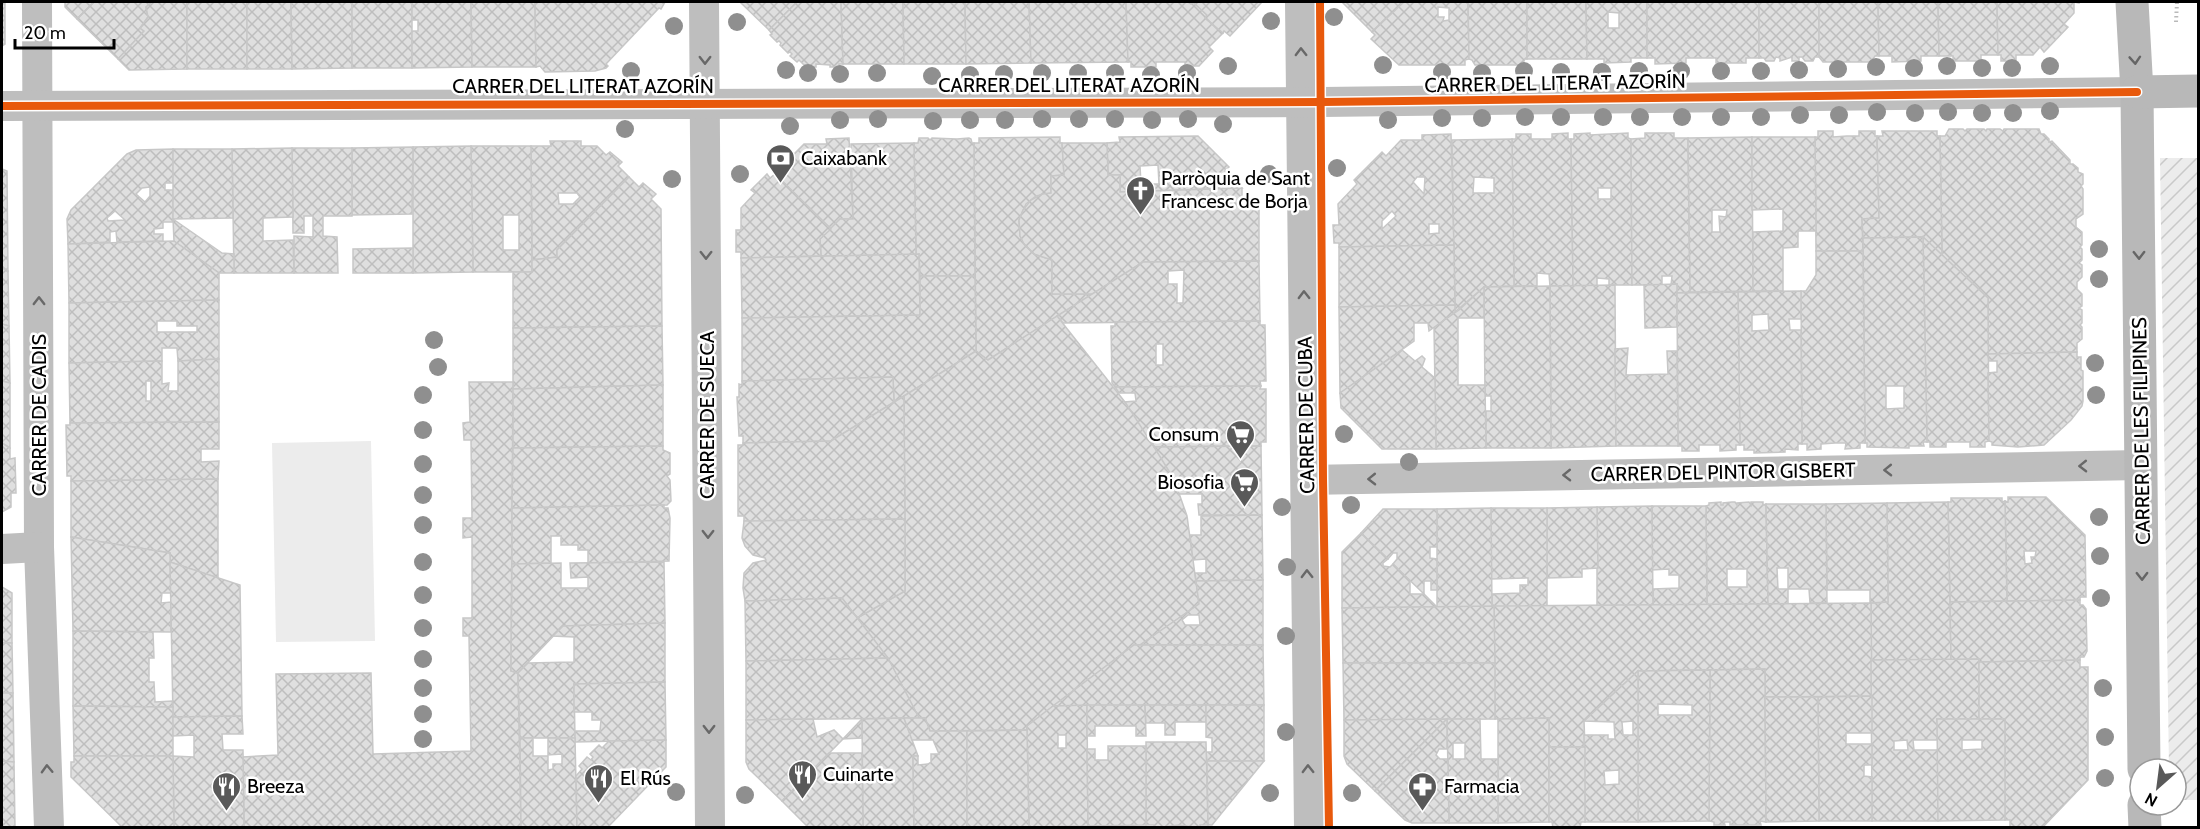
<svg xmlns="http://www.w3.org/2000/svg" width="2200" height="829" font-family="Cabin,sans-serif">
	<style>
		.garden { fill: url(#garden-furrows) }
		.pitch { fill: #ececec }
		.building { fill: url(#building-cross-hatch); stroke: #c7c7c7; stroke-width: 1.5; fill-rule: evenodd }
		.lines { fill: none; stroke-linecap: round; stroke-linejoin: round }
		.path { stroke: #b9b9b9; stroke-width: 4; stroke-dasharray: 1.5 3; stroke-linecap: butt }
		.minor { stroke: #bebebe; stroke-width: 30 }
		.secondary { stroke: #b8b8b8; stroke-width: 33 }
		.cycleway-casing { stroke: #fff; stroke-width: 11 }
		.cycleway { stroke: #e8590c; stroke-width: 8 }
		.tree { fill: #8f8f8f }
		.oneway { stroke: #686868 }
		.oneway2 { stroke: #656565 }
		.labels { text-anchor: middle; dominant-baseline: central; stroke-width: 5; stroke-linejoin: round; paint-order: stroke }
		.street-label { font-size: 20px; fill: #000; stroke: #fff }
		.poi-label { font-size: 20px; fill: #000; stroke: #fff; text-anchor: start }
	</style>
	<defs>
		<pattern id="garden-furrows" width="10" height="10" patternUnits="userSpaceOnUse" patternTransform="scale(1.5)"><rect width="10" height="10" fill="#ececec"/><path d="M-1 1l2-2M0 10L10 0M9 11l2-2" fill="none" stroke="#c9c9c9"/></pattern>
		<pattern id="building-cross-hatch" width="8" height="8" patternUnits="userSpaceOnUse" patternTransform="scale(1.5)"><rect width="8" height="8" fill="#dfdfdf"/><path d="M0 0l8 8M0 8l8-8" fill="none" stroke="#bebebe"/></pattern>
	</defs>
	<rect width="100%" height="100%" fill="#fff"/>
	<polygon class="garden" points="2160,158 2198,158 2198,800 2176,800 2176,769 2169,769"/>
	<polygon class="pitch" points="371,441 375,641 276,642 272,443"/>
	<g class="building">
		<polygon points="2,2 5,2 5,44 2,46"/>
		<polygon points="65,2 94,2 77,19 65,7"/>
		<polygon points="94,2 152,2 146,7 148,17 140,28 144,31 118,59 77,19"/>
		<polygon points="152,2 187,2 187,69 129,70 118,59 144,31 140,28 148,17 146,7"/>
		<rect x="187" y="2" width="60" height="67"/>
		<polygon points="247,2 291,2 292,69 247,69"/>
		<polygon points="291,2 352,2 352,68 292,69"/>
		<rect x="352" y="2" width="60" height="66"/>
		<polygon points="412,2 471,2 472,67 412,68 412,31 418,31 418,20 412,20"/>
		<polygon points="471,2 535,2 536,67 472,67"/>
		<polygon points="535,2 665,2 661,9 659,8 606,64 608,66 606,68 595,71 545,72 540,66 536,67"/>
		<polygon points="740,2 797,2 769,30"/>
		<polygon points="797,2 841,2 843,64 839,64 839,67 830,67 830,65 816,64 816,67 807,67 807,65 804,65 799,60 797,62 790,56 792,54 790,52 788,53 780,45 781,43 779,41 777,42 770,35 772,34 769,30"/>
		<polygon points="841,2 903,2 904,64 843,64"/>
		<polygon points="903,2 965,2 966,64 904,64"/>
		<polygon points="965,2 1029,2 1031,63 966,64"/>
		<polygon points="1029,2 1126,2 1128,62 1031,63"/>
		<polygon points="1126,2 1188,2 1191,4 1193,2 1207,15 1205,18 1223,33 1209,47 1213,51 1199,66 1185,66 1185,62 1156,62 1156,67 1131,67 1131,62 1128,62"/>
		<polygon points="1188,2 1262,2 1230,36 1224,31 1223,33 1205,18 1207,15 1193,2 1191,4"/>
		<polygon points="1342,2 1404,2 1372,32"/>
		<path d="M1404 2H1468L1469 59 1465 60V65H1399L1371 39 1375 35 1372 32ZM1438 7 1449 8V20L1443 21 1444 17H1438Z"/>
		<polygon points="1468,2 1527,2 1527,59 1525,59 1522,65 1475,65 1472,60 1469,59"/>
		<polygon points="1527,2 1586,2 1587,59 1527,59"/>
		<path d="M1586 2H1647V58H1631V62L1604 63V59H1587ZM1608 12 1619 13V28H1608Z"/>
		<polygon points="1647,2 1759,2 1759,58 1746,58 1746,63 1716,63 1716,58 1686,58 1686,63 1655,64 1655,58 1647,58"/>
		<polygon points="1759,2 1819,2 1819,57 1815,57 1813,61 1805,61 1802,57 1799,57 1799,61 1792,61 1792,57 1780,61 1780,58 1776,57 1774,61 1766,61 1764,58 1759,58"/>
		<polygon points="1819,2 1878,2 1879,56 1875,56 1871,62 1823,62 1819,57"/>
		<polygon points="1878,2 1938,2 1939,56 1921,56 1921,61 1892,62 1892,56 1879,56"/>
		<polygon points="1938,2 1997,2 1998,55 1981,55 1981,61 1953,61 1953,56 1939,56"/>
		<polygon points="1997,2 2079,2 2079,3 2074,2 2074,13 2064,24 2068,27 2044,52 2040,47 2033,55 2016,55 2016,61 2001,61 2001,55 1998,55"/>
		<polygon points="1949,129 1963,129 1965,131 1967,129 1984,129 1986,131 1987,129 2000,129 2003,131 2004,129 2039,129 2041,134 2044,134 2049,139 2049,142 2052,141 2070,160 2070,164 2073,164 2078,168 2078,172 2083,174 2083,184 2081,186 2083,189 2083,214 2076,219 2076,227 2082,232 2082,245 2080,247 2082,249 2082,260 2079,263 2082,265 2082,277 2077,282 2077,289 2082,294 2082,306 2079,308 2082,310 2082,323 2080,325 2082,327 2082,339 2077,343 2077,352 1988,354 1988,298 1942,255 1940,136 1945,136"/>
		<polygon points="1818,131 1833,131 1833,137 1847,136 1859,136 1859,131 1875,131 1875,136 1877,136 1879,218 1862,219 1863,251 1816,251 1815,137 1818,137"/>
		<polygon points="1882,131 1937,131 1937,136 1940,136 1942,255 1923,237 1863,238 1862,219 1879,218 1877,136 1883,136"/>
		<polygon points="1568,133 1568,139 1571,139 1573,286 1550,286 1549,274 1537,273 1537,286 1514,286 1512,139 1516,139 1516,134 1531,134 1531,139 1552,139 1552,134"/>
		<path d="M1590 133V135L1628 133V138L1631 139 1632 285H1609V279L1597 278V286H1573L1571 139H1574V134ZM1598 188H1611V199H1598Z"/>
		<polygon points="1645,133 1674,133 1674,138 1688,138 1690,292 1677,293 1677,284 1671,285 1672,276 1662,276 1662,285 1632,285 1631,139 1645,138"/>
		<path d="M1451 134 1454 245 1339 247V243H1334L1333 225H1339L1338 204 1357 184 1354 180 1382 152 1386 156 1401 140H1422V135ZM1417 177H1425L1424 194 1413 182ZM1392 211 1396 216 1382 229V221ZM1429 224H1439V233L1429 234Z"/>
		<path d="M1198 136 1229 167 1225 171 1242 188 1120 192V175H1108L1107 143 1120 142 1119 137ZM1158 165 1159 184H1141L1140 166Z"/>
		<polygon points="1060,137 1060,143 1062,143 1064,175 1051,176 1051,193 1036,196 1026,204 1019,220 1020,236 1034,254 1052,260 1052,294 1093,294 988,360 976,351 974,143 979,143 979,138"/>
		<path d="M1752 137 1753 291 1690 292 1688 138ZM1712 210H1727L1726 217 1719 216 1720 232H1712Z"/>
		<polygon points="1752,137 1815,137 1816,231 1798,231 1798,247 1783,248 1783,291 1753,291 1753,232 1783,231 1783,209 1752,210"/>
		<polygon points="849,138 853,219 840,219 831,229 775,174 778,170 774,167 789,152 793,155 804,144 827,144 826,139"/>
		<polygon points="919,138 928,138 930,140 932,138 957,139 969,138 971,139 972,143 974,143 975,276 920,276 919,254 916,255 914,143 918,143"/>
		<path d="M1512 139 1514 286 1484 287 1455 312 1452 140ZM1474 177 1494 178V193H1473Z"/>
		<path d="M550 141H581V146H597L606 155 610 152 622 162 618 166 629 177 557 250V257L532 260 531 146H551ZM558 193H577L580 197 573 204H559Z"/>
		<polygon points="914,143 916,255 821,256 820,239 840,219 853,219 851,144"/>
		<polygon points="1062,143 1107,143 1108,175 1120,175 1120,192 1242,188 1242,205 1259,205 1259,261 1143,262 1093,294 1052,294 1052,260 1034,254 1024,244 1020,236 1019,220 1023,210 1031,200 1042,194 1051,193 1051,176 1064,175"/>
		<path d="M471 146H531L532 272H473ZM503 215H519V250H503Z"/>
		<polygon points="471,146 473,272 413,273 413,147"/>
		<polygon points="413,147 412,214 352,215 352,148"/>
		<polygon points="292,148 352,148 352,216 323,216 323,236 337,237 338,273 294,273 294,236 313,237 313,216 304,216 304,233 293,233"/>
		<polygon points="292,148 293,217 263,218 263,241 293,240 294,273 234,273 232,149"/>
		<path d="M173 149V183H165V190H173V222H163V228L154 229V234H163V241L117 242 116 231 110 232V242L68 244 67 219 71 210 127 154 136 150ZM150 187V196L145 202 136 194 142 188ZM115 211 125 220 108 221 107 218Z"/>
		<polygon points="173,149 232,149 233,218 173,219"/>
		<polygon points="2,169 7,171 8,271 2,268"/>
		<polygon points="767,174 770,178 775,174 831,229 820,239 821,256 741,258 741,252 736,252 736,230 741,230 741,208 755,193 751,190"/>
		<polygon points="629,177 639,187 643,183 656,194 651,199 661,209 662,326 513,328 513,272 532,272 532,260 557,257 557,250"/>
		<polygon points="173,219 222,253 234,254 234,273 219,273 174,241"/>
		<polygon points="1923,237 1988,298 1989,441 1985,442 1985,447 1970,447 1970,442 1946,442 1946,447 1930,447 1930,442 1927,442"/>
		<path d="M1923 237 1927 442H1923L1924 446H1909V448L1867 447V443H1865L1863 238ZM1886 386H1904V408L1886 409Z"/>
		<polygon points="174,241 219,273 219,300 69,303 68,244"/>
		<polygon points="1454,245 1455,305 1339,307 1339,247"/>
		<polygon points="413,248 413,273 353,273 353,249"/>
		<polygon points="1816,251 1863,251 1865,443 1860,443 1860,448 1845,449 1846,443 1835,443 1821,444 1821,449 1807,450 1807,444 1802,444 1801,291 1806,291 1816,275"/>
		<polygon points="919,254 920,315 742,318 741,258"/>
		<path d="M1259 261 1260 321 1063 323 1057 316 1143 262ZM1184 270 1183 303H1177V284H1168V271Z"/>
		<polygon points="2,268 8,271 9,326 2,324"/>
		<polygon points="920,276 975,276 976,351 904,396 894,402 893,377 742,381 742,318 920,315"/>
		<polygon points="1677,284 1677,327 1645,328 1644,285"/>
		<polygon points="1615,285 1616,446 1551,448 1550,286"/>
		<polygon points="1550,286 1551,448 1486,448 1486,411 1491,411 1491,396 1485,396 1484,287"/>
		<polygon points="1484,287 1484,318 1458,318 1458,385 1485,385 1486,448 1436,449 1434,327 1459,310"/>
		<path d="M1801 291V319H1789L1790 330H1801L1802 444H1798V450L1785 449V452L1754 453V450H1744V445H1740L1738 292ZM1768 314 1769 330 1752 331V315Z"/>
		<polygon points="1738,292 1740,445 1736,445 1736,450 1720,451 1720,445 1699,445 1699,451 1682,451 1682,446 1678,446 1677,293"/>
		<path d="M219 300V359L178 361 177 348H162V361L69 363V303ZM157 321H177V326H197V332H157Z"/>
		<polygon points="1455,305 1455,312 1429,331 1428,323 1414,323 1414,341 1340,393 1339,307"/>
		<polygon points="1057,316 1136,416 1174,479 1187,516 1199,604 1140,645 1134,645 1027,726 1027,730 930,731 925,718 919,718 887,657 857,618 905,591 904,396 976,351 988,360"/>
		<path d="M1260 321V325H1265L1266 381H1260L1261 386 1115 387 1112 383 1111 326H1115V322ZM1156 344H1163V365H1156Z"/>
		<polygon points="2,324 9,326 10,383 2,381"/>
		<polygon points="662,326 663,385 513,389 513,328"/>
		<polygon points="1628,348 1626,375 1668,374 1667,351 1677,351 1678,446 1616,446 1615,349"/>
		<polygon points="1402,350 1415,361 1422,356 1425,359 1422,367 1435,378 1436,449 1382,449 1341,408 1340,393"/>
		<polygon points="2077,352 2077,357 2081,357 2081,370 2083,371 2083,401 2082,406 2071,420 2044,445 2018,447 1992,445 1992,442 1989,441 1988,373 1997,372 1997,361 1989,361 1988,354"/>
		<path d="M219 359V422L70 423 69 363 162 361V384L169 383 168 391H178V361ZM146 381H151V401H146Z"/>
		<polygon points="893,377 894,402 831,441 743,443 743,436 739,436 737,397 739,397 739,384 742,385 742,381"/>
		<polygon points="2,381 10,383 10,448 2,443"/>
		<polygon points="469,382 513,382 511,671 518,673 521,828 244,828 243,757 278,755 276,674 371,673 373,754 471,751 469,636 463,636 463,618 472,618 472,537 463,538 463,518 472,518 471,440 464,440 463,423 470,422"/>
		<polygon points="663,385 663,446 513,448 513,389"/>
		<polygon points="1261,386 1260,389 1266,389 1266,442 1261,442 1261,446 1236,446 1154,447 1125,402 1136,401 1135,393 1119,393 1115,387"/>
		<polygon points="904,396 905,519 744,521 744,516 738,516 738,445 743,445 743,443 831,441"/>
		<polygon points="219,422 219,449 201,449 201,462 219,461 218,479 71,481 71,476 67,476 66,425 70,425 70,423"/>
		<polygon points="2,443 10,448 10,459 15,458 16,493 11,493 11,507 2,512"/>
		<polygon points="663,446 663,450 670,453 670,474 667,476 670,480 671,501 667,505 512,508 513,448"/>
		<polygon points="1261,446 1262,515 1199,515 1198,504 1202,504 1202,494 1179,494 1174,479 1154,447"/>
		<polygon points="218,479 218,578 170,562 170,553 71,537 71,481"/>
		<path d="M2008 497H2046L2085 535 2086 597H2080V600L2007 601 2005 501 2008 502ZM2024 551H2036L2035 557H2031L2032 563 2025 564Z"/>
		<polygon points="1951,498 2002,498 2002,502 2005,501 2007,601 1950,602 1948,502 1951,502"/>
		<path d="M1721 502V505H1723V503L1732 502H1735L1737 505V503L1749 502 1751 505V502H1763V505L1766 504 1768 604 1707 605 1706 506 1709 505V503ZM1727 569H1747V587H1727Z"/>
		<polygon points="1948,502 1951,660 1871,660 1871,603 1888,602 1887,503"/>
		<polygon points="1887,503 1888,602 1870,603 1870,590 1827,590 1826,504"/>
		<path d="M1766 504H1826L1827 603H1810L1809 589H1788V604H1768ZM1777 568H1788V589H1778Z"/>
		<polygon points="664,505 664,508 668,508 670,518 669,561 588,563 588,550 578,550 578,545 561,545 561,536 551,536 551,563 512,564 512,508"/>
		<polygon points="1652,506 1706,506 1707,605 1653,605 1653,589 1679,588 1679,575 1669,575 1669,569 1652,570"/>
		<polygon points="1652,506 1653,605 1597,606 1597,507"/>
		<polygon points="1597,507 1598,568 1582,569 1582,577 1547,578 1547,508"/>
		<polygon points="1491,508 1547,508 1547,606 1492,607 1492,594 1520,593 1520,585 1528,585 1528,578 1491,579"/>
		<polygon points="1491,508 1492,607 1437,607 1437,509"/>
		<polygon points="1383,509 1437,509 1437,547 1430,547 1430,558 1437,559 1437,590 1431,590 1431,581 1424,581 1424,594 1393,564 1397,559 1397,553 1393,553 1388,559 1361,533"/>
		<polygon points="1262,515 1263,580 1196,581 1195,573 1206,573 1206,559 1193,560 1190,535 1201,535 1201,516"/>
		<polygon points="905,519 905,591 857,618 842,598 745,601 743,588 744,573 753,563 766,560 765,558 753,555 745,546 742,538 744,521"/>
		<polygon points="1361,533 1388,559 1383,563 1383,566 1390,567 1393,564 1410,581 1410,594 1424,594 1437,607 1342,608 1342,552"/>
		<polygon points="71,537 170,553 171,593 162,593 161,603 171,602 171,632 73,631"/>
		<polygon points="170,562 240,585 242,716 173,717"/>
		<polygon points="664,562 665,623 563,626 518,673 511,671 512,564 561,563 561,588 588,588 588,577 571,578 570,563"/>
		<path d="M1263 580V645H1140L1199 604 1196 581ZM1188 615H1199L1200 625H1185L1182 620Z"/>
		<polygon points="2,587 12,593 12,643 2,643"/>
		<polygon points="842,598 888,658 746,661 745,601"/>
		<polygon points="2080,600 2080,605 2083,605 2086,609 2087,651 2084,657 2080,657 2080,660 1979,662 1979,659 1951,660 1950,602"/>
		<polygon points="1871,603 1872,696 1765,697 1765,669 1638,671 1584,721 1585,747 1549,747 1549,718 1495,719 1494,606"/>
		<polygon points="1494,606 1495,663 1343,663 1342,608"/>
		<polygon points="665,623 665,682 574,684 575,738 520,738 518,673 528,663 574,662 574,637 553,636 563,626"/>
		<polygon points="73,631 153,632 154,658 149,658 149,682 154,682 155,702 172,701 173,707 73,706"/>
		<polygon points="2,643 12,643 13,693 2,693"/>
		<polygon points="1134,645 1263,645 1264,705 1053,706"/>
		<polygon points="888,658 919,718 746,720 746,661"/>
		<path d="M1979 659V719H1937L1938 740H1913L1914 750H1938V821H1872L1871 660ZM1907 740 1908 750H1894V741Z"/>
		<polygon points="2080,660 2080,667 2088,667 2088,780 2042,828 2010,828 2010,820 2005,820 2005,719 1979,719 1979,662"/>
		<polygon points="1343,663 1495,663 1495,719 1344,720"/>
		<polygon points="1765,669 1766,822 1760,821 1761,825 1730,825 1730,822 1724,822 1725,825 1714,825 1714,822 1709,821 1710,670"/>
		<path d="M1710 670 1709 821 1638 822V671ZM1658 704 1692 705V715H1658Z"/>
		<path d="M1638 671V822H1585L1584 735H1608V739H1615L1614 722 1584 721ZM1633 721V735H1623L1622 722ZM1619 770V784L1605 785 1604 771Z"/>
		<polygon points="665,682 666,740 575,742 575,731 600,731 601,720 592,720 592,712 574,712 574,684"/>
		<polygon points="2,693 13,693 14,762 2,761"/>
		<polygon points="1872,696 1872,733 1846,733 1846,744 1872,744 1872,765 1864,765 1864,776 1872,777 1872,821 1819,821 1818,697"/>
		<polygon points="1765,697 1818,697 1819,821 1766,822"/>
		<path d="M1087 705 1088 826 1029 827 1027 726 1053 706ZM1058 735H1066V748H1058Z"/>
		<polygon points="1087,705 1145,705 1146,736 1136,736 1136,726 1095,726 1095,736 1087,736"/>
		<polygon points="1145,705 1206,705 1206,722 1175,722 1175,735 1165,735 1165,723 1146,723"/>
		<polygon points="1206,705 1264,705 1264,761 1207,761 1206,752 1212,752 1212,738 1206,737"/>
		<polygon points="73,706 173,707 173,756 74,756"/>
		<polygon points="242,716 243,734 222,734 223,750 243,750 244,828 174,828 173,756 194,757 194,735 173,736 173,717"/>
		<polygon points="904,718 918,756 913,756 914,828 863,828 862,719"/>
		<polygon points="904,718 925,718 930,731 967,731 967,827 914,828 913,756 918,756 918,765 928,764 931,762 931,754 939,754 933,740 912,740"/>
		<polygon points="1549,718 1549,822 1498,823 1498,719"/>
		<polygon points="813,719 817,737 834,730 843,739 782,801 749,769 746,762 746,720"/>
		<polygon points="862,719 862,738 843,739"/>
		<path d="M1447 719H1480L1481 759H1498V823H1449ZM1453 743H1465V759H1453Z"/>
		<polygon points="1447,719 1375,791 1347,764 1344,756 1344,720"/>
		<polygon points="1447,719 1447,749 1439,749 1436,755 1440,759 1448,759 1449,823 1412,823 1405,820 1375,791"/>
		<path d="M1937 719H2005V820L1938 821ZM1962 740H1982V749L1962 750Z"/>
		<polygon points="1027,730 1029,827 967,827 967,731"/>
		<polygon points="520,738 533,738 533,756 548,756 548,770 553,769 553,764 562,764 562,754 548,755 548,738 575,738 577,828 521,828"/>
		<polygon points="666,740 666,767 607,828 577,828 576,776 582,769 579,766 587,757 591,760 593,757 590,754 599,745 602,748 609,741"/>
		<polygon points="1146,742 1206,742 1208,825 1200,825 1200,828 1179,825 1154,828 1154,825 1146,825"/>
		<polygon points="1108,746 1146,746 1146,825 1088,826 1087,749 1095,749 1095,760 1108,760"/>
		<polygon points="1549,747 1585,747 1585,822 1581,822 1580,828 1553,828 1552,822 1549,822"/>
		<polygon points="829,753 862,753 863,828 809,828 782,801"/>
		<polygon points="74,756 173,756 174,828 123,828 71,777 71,762 74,762"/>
		<polygon points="2,761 14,762 15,828 2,828"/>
		<polygon points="1207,761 1264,761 1212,825 1208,825"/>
	</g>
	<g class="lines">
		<polyline class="path" points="2176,22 2177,2"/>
		<g class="minor">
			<polyline points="37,2 39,547 49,828"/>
			<polyline points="704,2 710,828"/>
			<polyline points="1300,2 1309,828"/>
			<polyline points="2,106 1322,102 2137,92"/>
			<polyline points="1306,480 2141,465"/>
			<polyline points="2,549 39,547"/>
		</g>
		<g class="secondary">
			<polyline points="2132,2 2137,92 2144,769"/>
			<polyline points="2137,92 2198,91"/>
			<polyline points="2144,805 2145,828"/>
		</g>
		<defs>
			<g id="cycleway">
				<polyline points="1320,2 1323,479 1329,828"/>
				<polyline points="2,106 1322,102 2137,92"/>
			</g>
		</defs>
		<use href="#cycleway" class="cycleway-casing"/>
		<use href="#cycleway" class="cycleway"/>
	</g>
	<g class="tree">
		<circle cx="1334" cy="17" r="9"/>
		<circle cx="1271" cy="21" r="9"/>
		<circle cx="737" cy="22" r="9"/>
		<circle cx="674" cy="26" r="9"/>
		<circle cx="1383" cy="65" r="9"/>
		<circle cx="1228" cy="66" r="9"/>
		<circle cx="1947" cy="66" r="9"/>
		<circle cx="2050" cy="66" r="9"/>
		<circle cx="1876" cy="67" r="9"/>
		<circle cx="1914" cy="68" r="9"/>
		<circle cx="1982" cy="68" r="9"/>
		<circle cx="2012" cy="68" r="9"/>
		<circle cx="1838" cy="69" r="9"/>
		<circle cx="786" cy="70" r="9"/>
		<circle cx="1799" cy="70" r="9"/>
		<circle cx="631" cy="71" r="9"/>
		<circle cx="1524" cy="71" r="9"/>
		<circle cx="1639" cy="71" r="9"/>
		<circle cx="1681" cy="71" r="9"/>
		<circle cx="1721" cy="71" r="9"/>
		<circle cx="1761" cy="71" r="9"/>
		<circle cx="1442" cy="72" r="9"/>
		<circle cx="1561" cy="72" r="9"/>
		<circle cx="1602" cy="72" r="9"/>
		<circle cx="808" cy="73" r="9"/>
		<circle cx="877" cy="73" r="9"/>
		<circle cx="1042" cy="73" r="9"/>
		<circle cx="1078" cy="73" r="9"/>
		<circle cx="1115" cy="73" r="9"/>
		<circle cx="1187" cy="73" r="9"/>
		<circle cx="1482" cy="73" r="9"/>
		<circle cx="840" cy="74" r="9"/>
		<circle cx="1004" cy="74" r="9"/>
		<circle cx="970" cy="75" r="9"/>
		<circle cx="1151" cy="75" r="9"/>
		<circle cx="932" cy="76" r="9"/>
		<circle cx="2050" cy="111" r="9"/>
		<circle cx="1877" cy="112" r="9"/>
		<circle cx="1948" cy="112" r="9"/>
		<circle cx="1915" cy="113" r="9"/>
		<circle cx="1982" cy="113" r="9"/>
		<circle cx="2013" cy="113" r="9"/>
		<circle cx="1800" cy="115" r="9"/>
		<circle cx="1839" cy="115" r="9"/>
		<circle cx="1525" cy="117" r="9"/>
		<circle cx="1561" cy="117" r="9"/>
		<circle cx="1603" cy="117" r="9"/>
		<circle cx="1640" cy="117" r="9"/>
		<circle cx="1682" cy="117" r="9"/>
		<circle cx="1721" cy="117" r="9"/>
		<circle cx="1761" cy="117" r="9"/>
		<circle cx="1442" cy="118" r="9"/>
		<circle cx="1482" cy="118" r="9"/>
		<circle cx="878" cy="119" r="9"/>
		<circle cx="1042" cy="119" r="9"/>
		<circle cx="1079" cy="119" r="9"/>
		<circle cx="1115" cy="119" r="9"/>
		<circle cx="1188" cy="119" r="9"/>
		<circle cx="840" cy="120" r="9"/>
		<circle cx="970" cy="120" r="9"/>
		<circle cx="1005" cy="120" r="9"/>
		<circle cx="1152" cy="120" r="9"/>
		<circle cx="1388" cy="120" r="9"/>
		<circle cx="933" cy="121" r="9"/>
		<circle cx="1223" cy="124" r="9"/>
		<circle cx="790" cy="126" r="9"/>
		<circle cx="625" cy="129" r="9"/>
		<circle cx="1337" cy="168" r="9"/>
		<circle cx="740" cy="174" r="9"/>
		<circle cx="1269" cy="174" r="9"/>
		<circle cx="672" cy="179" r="9"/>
		<circle cx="2099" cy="249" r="9"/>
		<circle cx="2099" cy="279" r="9"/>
		<circle cx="434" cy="340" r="9"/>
		<circle cx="2095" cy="363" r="9"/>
		<circle cx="438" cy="367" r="9"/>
		<circle cx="423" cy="395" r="9"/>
		<circle cx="2096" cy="395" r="9"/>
		<circle cx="423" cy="430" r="9"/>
		<circle cx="1344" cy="434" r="9"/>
		<circle cx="1409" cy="462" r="9"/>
		<circle cx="423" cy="464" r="9"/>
		<circle cx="423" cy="495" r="9"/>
		<circle cx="1351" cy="505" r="9"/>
		<circle cx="1282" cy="507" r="9"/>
		<circle cx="2099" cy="517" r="9"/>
		<circle cx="423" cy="525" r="9"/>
		<circle cx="2100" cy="556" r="9"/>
		<circle cx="423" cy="562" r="9"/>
		<circle cx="1287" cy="567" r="9"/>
		<circle cx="423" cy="595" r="9"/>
		<circle cx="2101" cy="598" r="9"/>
		<circle cx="423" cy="628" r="9"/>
		<circle cx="1286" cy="636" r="9"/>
		<circle cx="423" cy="659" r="9"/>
		<circle cx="423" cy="688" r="9"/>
		<circle cx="2103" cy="688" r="9"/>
		<circle cx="423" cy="714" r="9"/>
		<circle cx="1286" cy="732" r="9"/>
		<circle cx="2105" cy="737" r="9"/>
		<circle cx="423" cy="739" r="9"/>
		<circle cx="2105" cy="778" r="9"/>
		<circle cx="676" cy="792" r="9"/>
		<circle cx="1270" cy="793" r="9"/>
		<circle cx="1352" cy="793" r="9"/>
		<circle cx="745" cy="795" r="9"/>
	</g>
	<defs><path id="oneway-chevron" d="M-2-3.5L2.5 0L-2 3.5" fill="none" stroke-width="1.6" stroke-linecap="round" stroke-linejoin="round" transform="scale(1.5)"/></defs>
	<g class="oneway">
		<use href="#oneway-chevron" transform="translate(1301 52) rotate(-91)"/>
		<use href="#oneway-chevron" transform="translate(705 60) rotate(90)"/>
		<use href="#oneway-chevron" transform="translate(706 255) rotate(90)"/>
		<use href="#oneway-chevron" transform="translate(1304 295) rotate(-91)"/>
		<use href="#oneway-chevron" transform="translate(39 301) rotate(-90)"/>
		<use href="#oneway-chevron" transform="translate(2083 466) rotate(179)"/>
		<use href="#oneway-chevron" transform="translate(1888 470) rotate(179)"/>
		<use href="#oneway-chevron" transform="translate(1567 475) rotate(179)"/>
		<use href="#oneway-chevron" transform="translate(1372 479) rotate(179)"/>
		<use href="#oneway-chevron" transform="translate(708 534) rotate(90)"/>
		<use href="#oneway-chevron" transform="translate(1307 574) rotate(-91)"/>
		<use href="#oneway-chevron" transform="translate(709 729) rotate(90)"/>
		<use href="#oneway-chevron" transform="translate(47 769) rotate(-92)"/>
		<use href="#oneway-chevron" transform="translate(1308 769) rotate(-91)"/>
	</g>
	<g class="oneway2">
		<use href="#oneway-chevron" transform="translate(2135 60) rotate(86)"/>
		<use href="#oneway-chevron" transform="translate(2139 255) rotate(89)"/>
		<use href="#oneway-chevron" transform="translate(2142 576) rotate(89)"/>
	</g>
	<defs>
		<symbol id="bank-pin" viewBox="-11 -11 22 30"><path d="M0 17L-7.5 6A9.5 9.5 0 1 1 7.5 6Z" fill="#595959" stroke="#fff"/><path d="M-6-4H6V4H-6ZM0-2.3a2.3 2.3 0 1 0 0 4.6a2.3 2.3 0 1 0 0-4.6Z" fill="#fff"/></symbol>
		<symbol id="church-pin" viewBox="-11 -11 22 30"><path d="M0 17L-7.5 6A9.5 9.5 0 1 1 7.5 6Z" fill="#595959" stroke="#fff"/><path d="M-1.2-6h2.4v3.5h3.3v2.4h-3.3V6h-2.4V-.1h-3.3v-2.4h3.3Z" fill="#fff"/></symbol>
		<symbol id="supermarket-pin" viewBox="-11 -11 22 30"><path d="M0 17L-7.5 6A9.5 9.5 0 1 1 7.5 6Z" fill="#595959" stroke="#fff"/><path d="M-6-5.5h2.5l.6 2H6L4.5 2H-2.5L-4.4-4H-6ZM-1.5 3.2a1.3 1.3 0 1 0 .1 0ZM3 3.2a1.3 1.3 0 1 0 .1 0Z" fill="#fff"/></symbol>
		<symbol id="restaurant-pin" viewBox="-11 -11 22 30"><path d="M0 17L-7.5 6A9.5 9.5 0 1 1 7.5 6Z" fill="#595959" stroke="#fff"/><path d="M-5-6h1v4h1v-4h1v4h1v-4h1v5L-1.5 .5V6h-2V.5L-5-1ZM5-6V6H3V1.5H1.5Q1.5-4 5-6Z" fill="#fff"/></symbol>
		<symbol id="pharmacy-pin" viewBox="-11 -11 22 30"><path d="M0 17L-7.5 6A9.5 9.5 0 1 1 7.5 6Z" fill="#595959" stroke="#fff"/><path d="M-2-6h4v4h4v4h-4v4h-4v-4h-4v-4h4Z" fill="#fff"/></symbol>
	</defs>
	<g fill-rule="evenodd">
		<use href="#bank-pin" x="764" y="142" width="33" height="45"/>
		<use href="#church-pin" x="1124" y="174" width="33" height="45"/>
		<use href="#supermarket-pin" x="1224" y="418" width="33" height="45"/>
		<use href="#supermarket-pin" x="1228" y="466" width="33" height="45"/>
		<use href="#restaurant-pin" x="786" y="758" width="33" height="45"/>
		<use href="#restaurant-pin" x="582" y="762" width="33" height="45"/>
		<use href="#restaurant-pin" x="210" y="770" width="33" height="45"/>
		<use href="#pharmacy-pin" x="1406" y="770" width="33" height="45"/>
	</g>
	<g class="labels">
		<g class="street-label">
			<text transform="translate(1555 83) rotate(-1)">CARRER DEL LITERAT AZORÍN</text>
			<text x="1069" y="85">CARRER DEL LITERAT AZORÍN</text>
			<text x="583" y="86">CARRER DEL LITERAT AZORÍN</text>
			<text transform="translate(39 415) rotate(-90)">CARRER DE CADIS</text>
			<text transform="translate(707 415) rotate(-90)">CARRER DE SUECA</text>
			<text transform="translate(1306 415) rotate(-91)">CARRER DE CUBA</text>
			<text transform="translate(2141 431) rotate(-91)">CARRER DE LES FILIPINES</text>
			<text transform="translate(1723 472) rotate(-1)">CARRER DEL PINTOR GISBERT</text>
		</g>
		<g class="poi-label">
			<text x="801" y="158">Caixabank</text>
			<text x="1161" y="178">Parròquia de Sant<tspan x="1161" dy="23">Francesc de Borja</tspan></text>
			<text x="1219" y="434" text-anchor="end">Consum</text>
			<text x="1224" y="482" text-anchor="end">Biosofia</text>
			<text x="823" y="774">Cuinarte</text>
			<text x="620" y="778">El Rús</text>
			<text x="247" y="786">Breeza</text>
			<text x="1444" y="786">Farmacia</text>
		</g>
	</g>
	<rect width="2200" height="829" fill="none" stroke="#000000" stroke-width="6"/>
	<g transform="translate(2158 787) rotate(208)"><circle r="28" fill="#ffffff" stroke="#999999" stroke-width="1.5"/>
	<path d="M0-4.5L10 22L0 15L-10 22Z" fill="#595959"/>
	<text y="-9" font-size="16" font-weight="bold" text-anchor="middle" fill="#000000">N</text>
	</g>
	<path d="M15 39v9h99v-9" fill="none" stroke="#000000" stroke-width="3"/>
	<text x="24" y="39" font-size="18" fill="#000000" stroke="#ffffff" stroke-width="4.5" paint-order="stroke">20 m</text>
</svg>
